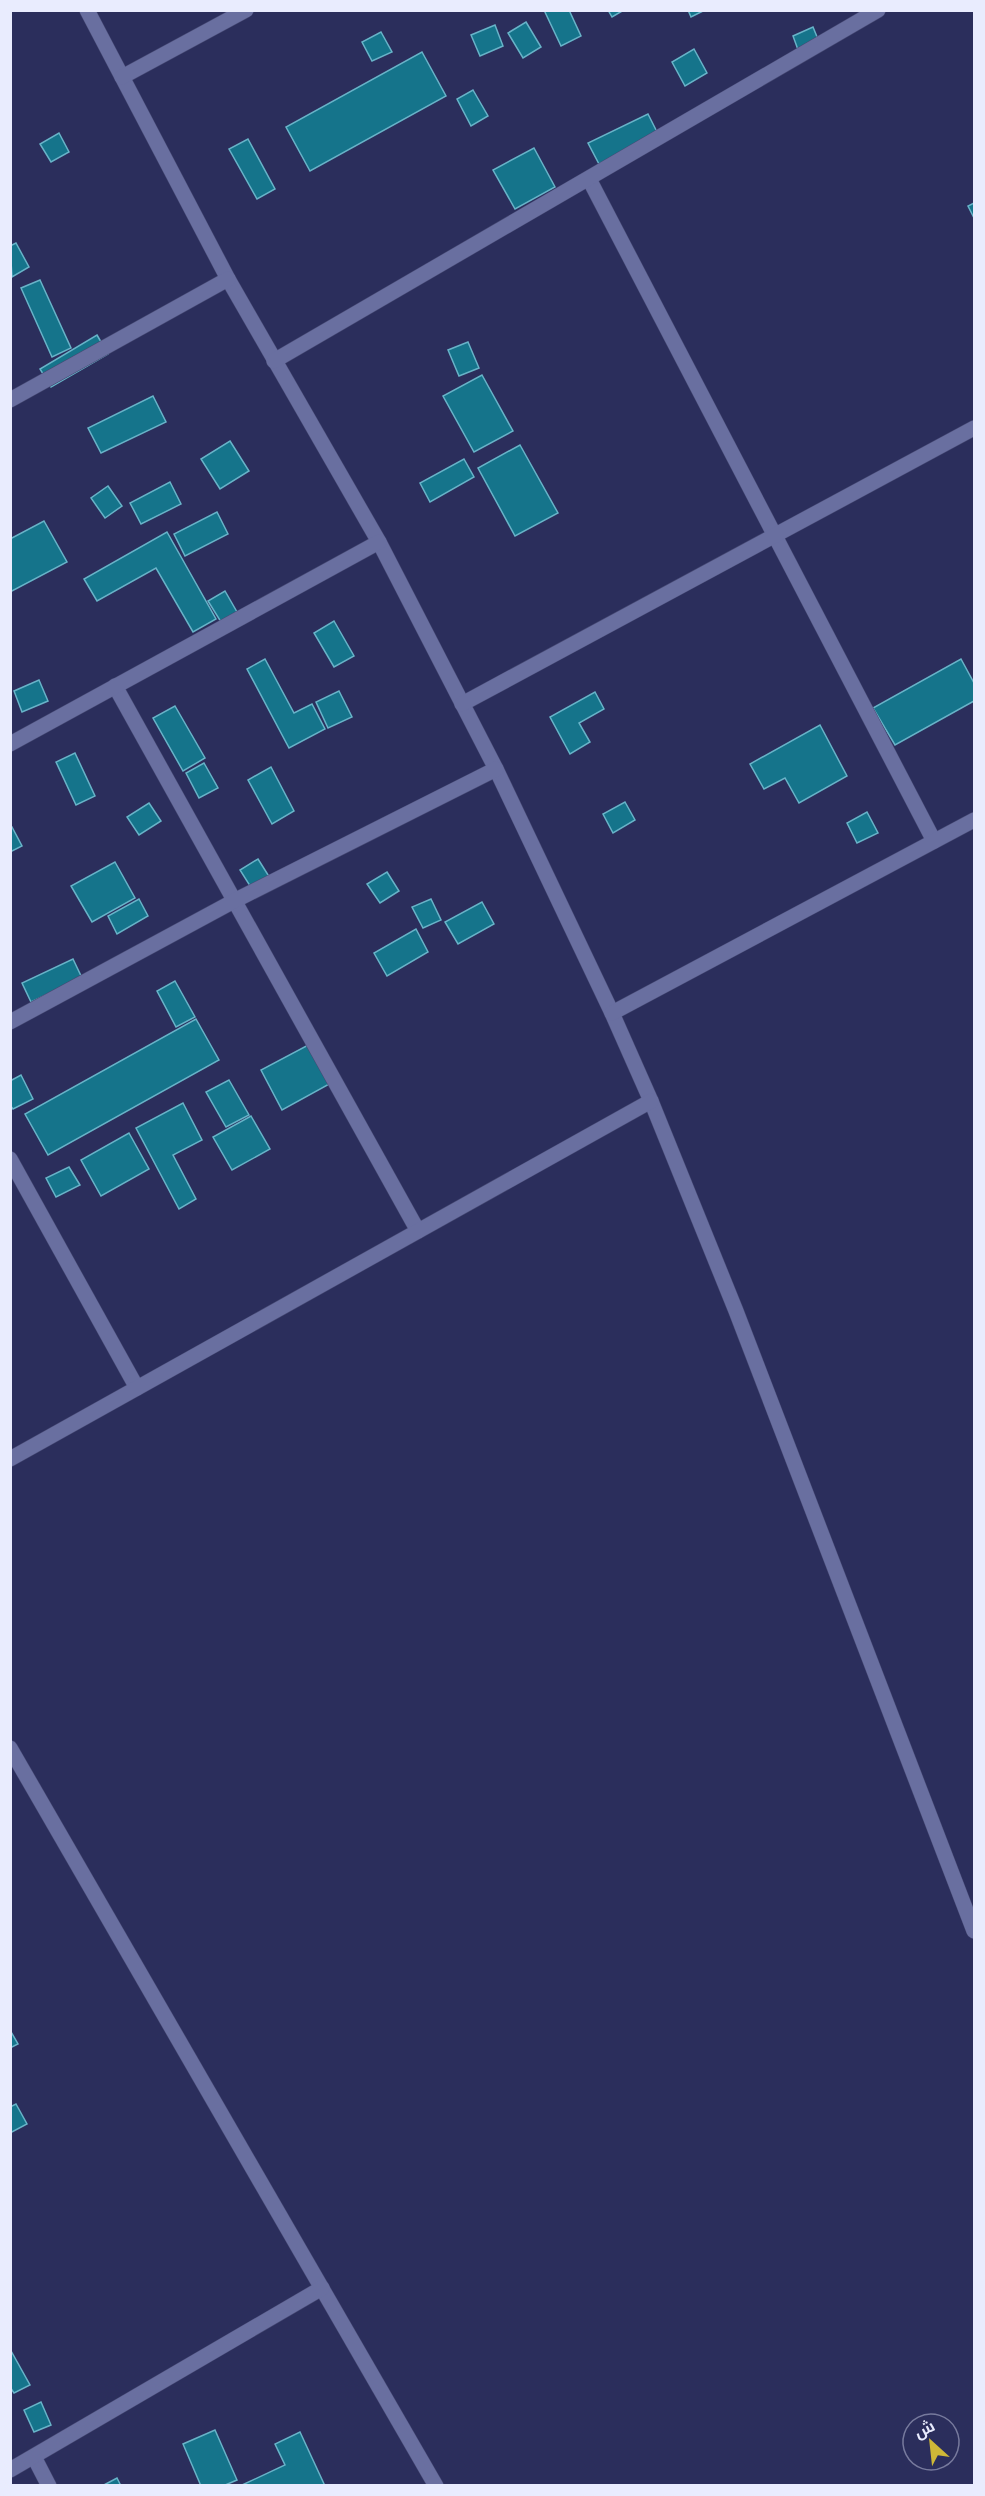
<svg xmlns="http://www.w3.org/2000/svg" width="985" height="2496" font-family="'Varela Round',Cairo,sans-serif">
	<style>
		.building { fill: #15748b; stroke: #68b3c8; stroke-width: 1.5 }
		.lines { fill: none; stroke-linecap: round; stroke-linejoin: round }
		.minor-casing { stroke: #464973; stroke-width: 16 }
		.minor { stroke: #696fa0; stroke-width: 15 }
	</style>
	<rect width="100%" height="100%" fill="#2b2e5c"/>
	<g class="building">
		<polygon points="544,10 569,10 581,36 561,46"/>
		<polygon points="608,10 624,10 612,17"/>
		<polygon points="688,10 705,10 691,17"/>
		<polygon points="526,22 541,47 523,58 508,33"/>
		<polygon points="495,25 503,46 480,56 471,35"/>
		<polygon points="813,27 822,49 801,58 793,36"/>
		<polygon points="381,32 392,52 372,61 362,42"/>
		<polygon points="694,49 707,73 685,86 672,62"/>
		<polygon points="422,52 446,96 310,171 286,127"/>
		<polygon points="473,90 488,116 471,126 457,99"/>
		<polygon points="648,114 659,136 599,164 588,143"/>
		<polygon points="59,133 69,152 51,162 40,144"/>
		<polygon points="248,139 275,189 257,199 229,149"/>
		<polygon points="534,148 555,187 515,209 493,170"/>
		<polygon points="974,203 974,218 968,206"/>
		<polygon points="16,243 29,267 12,277 10,246"/>
		<polygon points="40,280 71,348 52,357 21,288"/>
		<polygon points="97,335 108,354 51,387 40,369"/>
		<polygon points="468,342 479,368 459,376 448,350"/>
		<polygon points="482,375 513,431 474,452 443,396"/>
		<polygon points="153,396 166,422 101,453 88,428"/>
		<polygon points="230,441 249,471 220,489 201,459"/>
		<polygon points="520,445 558,513 515,536 478,468"/>
		<polygon points="464,459 474,477 430,502 420,483"/>
		<polygon points="170,482 181,504 141,524 130,503"/>
		<polygon points="108,486 122,506 105,518 91,498"/>
		<polygon points="217,512 228,534 185,556 174,534"/>
		<polygon points="44,521 67,562 10,592 10,539"/>
		<polygon points="167,532 216,619 193,632 156,568 97,601 84,579"/>
		<polygon points="225,591 237,612 221,622 208,601"/>
		<polygon points="334,621 354,656 334,667 314,633"/>
		<polygon points="265,659 294,713 312,704 325,729 289,748 247,669"/>
		<polygon points="961,659 974,683 974,701 895,745 873,708"/>
		<polygon points="39,680 48,701 22,712 14,691"/>
		<polygon points="339,691 352,717 328,728 316,702"/>
		<polygon points="595,692 604,709 579,723 590,742 570,754 550,717"/>
		<polygon points="175,706 205,758 183,771 153,718"/>
		<polygon points="820,725 847,776 799,803 785,778 764,789 750,764"/>
		<polygon points="75,753 95,796 76,805 56,762"/>
		<polygon points="204,763 218,788 199,798 186,773"/>
		<polygon points="271,767 294,811 272,824 248,780"/>
		<polygon points="625,802 635,820 613,833 603,814"/>
		<polygon points="149,803 161,821 139,835 127,817"/>
		<polygon points="867,812 878,833 857,843 847,823"/>
		<polygon points="12,827 22,846 10,852 10,828"/>
		<polygon points="258,859 270,878 252,889 240,870"/>
		<polygon points="115,862 135,898 92,922 71,886"/>
		<polygon points="387,872 399,891 380,903 367,884"/>
		<polygon points="139,899 148,916 117,934 108,916"/>
		<polygon points="431,899 441,920 423,928 412,907"/>
		<polygon points="482,902 494,924 458,944 445,922"/>
		<polygon points="416,929 428,952 387,976 374,953"/>
		<polygon points="73,959 82,978 31,1002 22,983"/>
		<polygon points="175,981 195,1017 176,1027 157,991"/>
		<polygon points="196,1019 219,1060 48,1155 25,1114"/>
		<polygon points="312,1043 333,1082 282,1110 261,1070"/>
		<polygon points="21,1075 33,1099 13,1109 10,1105 10,1081"/>
		<polygon points="229,1080 249,1115 226,1127 206,1092"/>
		<polygon points="183,1103 202,1140 173,1155 196,1199 179,1209 136,1128"/>
		<polygon points="251,1116 270,1149 232,1170 213,1137"/>
		<polygon points="129,1133 149,1169 101,1196 81,1160"/>
		<polygon points="69,1167 80,1185 56,1197 46,1178"/>
		<polygon points="10,2030 18,2044 10,2048"/>
		<polygon points="16,2104 27,2124 10,2133 10,2107"/>
		<polygon points="10,2349 30,2385 14,2393 10,2387"/>
		<polygon points="41,2402 51,2425 34,2432 24,2410"/>
		<polygon points="215,2430 237,2480 223,2486 201,2486 183,2444"/>
		<polygon points="300,2432 325,2486 240,2486 285,2465 275,2444"/>
		<polygon points="117,2478 121,2486 102,2486"/>
	</g>
	<g class="lines">
		<defs>
			<g id="minor">
				<polyline points="87,10 228,279 379,542 496,769 612,1013 651,1101 736,1311 974,1931"/>
				<polyline points="122,77 246,10"/>
				<polyline points="589,179 934,841"/>
				<polyline points="274,361 878,10"/>
				<polyline points="10,400 228,279"/>
				<polyline points="115,686 418,1231"/>
				<polyline points="462,704 974,428"/>
				<polyline points="10,744 379,542"/>
				<polyline points="612,1013 974,820"/>
				<polyline points="10,1022 234,901 496,769"/>
				<polyline points="10,1159 137,1388"/>
				<polyline points="10,1459 651,1101"/>
				<polyline points="10,1748 436,2486"/>
				<polyline points="34,2457 49,2486"/>
				<polyline points="10,2470 322,2288"/>
			</g>
		</defs>
		<use href="#minor" class="minor-casing"/>
		<use href="#minor" class="minor"/>
	</g>
	<rect width="985" height="2496" fill="none" stroke="#e9ecfe" stroke-width="24"/>
	<g transform="translate(931 2442) rotate(333)"><circle r="28" fill="#2b2e5c" stroke="#777a9d" stroke-width="1.5"/>
	<path d="M0-4.5L10 22L0 15L-10 22Z" fill="#cfb837"/>
	<text y="-9" font-size="16" font-weight="bold" text-anchor="middle" fill="#e9ecfe">ش</text>
	</g>
</svg>
